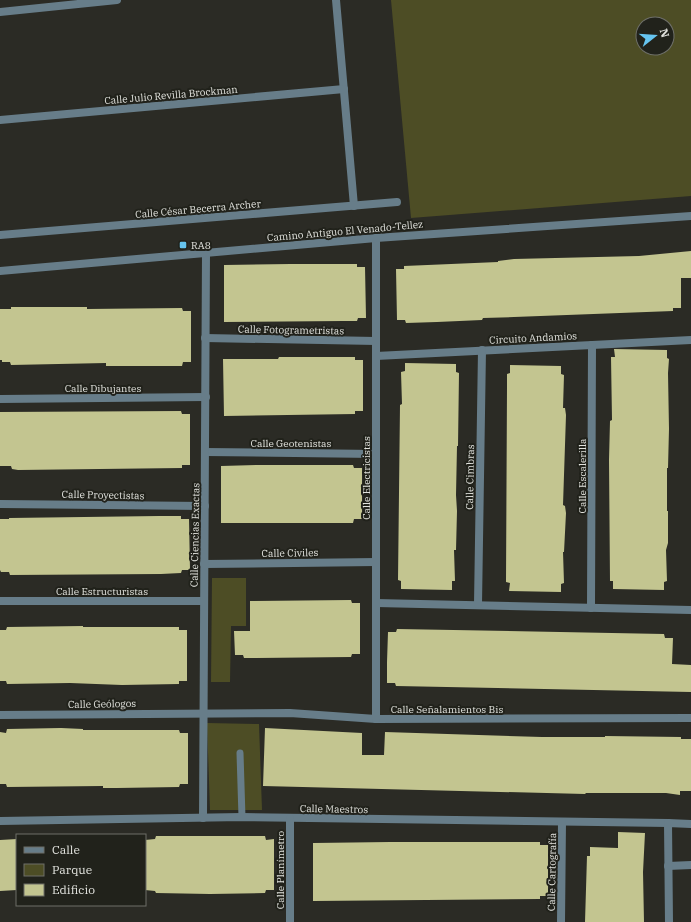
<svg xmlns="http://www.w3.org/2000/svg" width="691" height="922" font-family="'IBM Plex Serif',serif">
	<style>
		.green { fill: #4d4d25; fill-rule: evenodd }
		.building { fill: #c3c590 }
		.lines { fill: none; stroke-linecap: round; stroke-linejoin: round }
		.service { stroke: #677d89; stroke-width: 7 }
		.minor { stroke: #677d89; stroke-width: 8 }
		.tertiary { stroke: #677d89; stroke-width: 8 }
		.poi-dot { fill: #66c4ef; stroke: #21221b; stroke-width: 1.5 }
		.labels { text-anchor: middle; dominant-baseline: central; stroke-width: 4; stroke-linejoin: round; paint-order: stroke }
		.street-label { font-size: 10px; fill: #e2e3de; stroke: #21221b }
		.poi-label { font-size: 10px; fill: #e2e3de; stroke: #21221b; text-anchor: start }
	</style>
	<rect width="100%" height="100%" fill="#2b2b25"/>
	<g class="green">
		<path d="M391 0H691V196L411 218ZM643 24H667V48H643Z"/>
		<polygon points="212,578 246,578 246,626 231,626 230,682 211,682"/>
		<polygon points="207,723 259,724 262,810 210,810"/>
	</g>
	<g class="building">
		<polygon points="691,251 691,278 681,278 681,308 673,308 673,311 514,317 483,318 482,320 437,322 406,323 405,320 397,320 396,269 404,269 404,266 498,262 498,261 514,259 639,256"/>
		<polygon points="291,264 357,264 357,267 365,267 366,318 358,318 357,321 343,321 224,322 224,265"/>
		<polygon points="11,307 87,307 87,309 182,308 183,311 191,311 191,362 183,362 182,366 106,366 106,363 11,365 10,362 2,362 2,360 0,360 0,309 11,309"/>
		<polygon points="614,349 667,350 667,358 669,359 668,373 669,429 668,468 667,468 667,511 668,511 668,543 666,550 667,581 664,582 664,590 613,589 613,581 610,581 609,460 610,421 612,420 611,357 615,357"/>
		<polygon points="279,357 355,357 355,360 363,360 363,411 355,411 355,414 224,416 223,359 278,359"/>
		<polygon points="405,363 456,364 456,372 459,373 458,446 457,446 456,495 457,511 456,550 454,550 455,581 452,581 452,590 401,589 401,581 398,580 400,405 402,404 401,372 405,371"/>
		<polygon points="510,365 561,366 561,374 564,375 563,408 565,408 566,415 563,505 565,506 566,513 564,552 563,552 564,583 561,584 561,592 509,591 510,583 506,582 507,387 507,374 510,373"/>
		<polygon points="181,411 182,414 190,414 190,465 182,465 182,468 18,470 12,469 11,466 0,466 0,412"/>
		<polygon points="258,465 353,465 354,468 362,468 362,519 354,519 353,523 221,523 221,466"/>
		<polygon points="159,516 181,516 181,519 189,519 190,570 182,570 181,573 161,574 10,575 9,572 1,572 0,570 0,519 9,519 9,518"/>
		<polygon points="351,600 352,603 360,603 360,654 352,654 351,657 257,658 244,658 243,655 235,655 234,631 250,631 250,601"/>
		<polygon points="83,626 83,627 179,627 179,630 187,630 187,681 179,681 179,684 122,685 70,683 7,684 6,681 0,681 0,630 6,630 7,627"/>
		<polygon points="397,629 664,634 665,638 673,638 672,664 691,665 691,692 396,686 395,683 387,683 387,662 388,632 396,632"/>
		<polygon points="61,728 83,729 83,730 179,730 180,733 188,733 188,784 180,784 179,787 117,788 103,788 103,786 7,787 6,784 0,784 0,732 6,733 7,729"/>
		<polygon points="265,728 362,733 362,755 384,755 385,732 542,737 605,737 605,736 681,737 681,739 691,739 691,791 680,791 680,795 666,793 586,793 585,794 263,786"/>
		<polygon points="618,832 645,833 643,872 644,922 585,922 587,856 590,856 590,847 618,848"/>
		<polygon points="156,836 265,836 266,840 274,839 274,890 266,890 265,893 210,894 156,893 155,891 145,890 145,840 155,839"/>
		<polygon points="17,839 17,890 0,891 0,840"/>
		<polygon points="390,842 540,842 540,845 548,845 548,896 540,896 540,899 313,901 313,843"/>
	</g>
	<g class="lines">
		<polyline class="service" points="240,753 242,817"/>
		<g class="minor">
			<polyline points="336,0 354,206"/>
			<polyline points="0,12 117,0"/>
			<polyline points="0,120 344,89"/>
			<polyline points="0,235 397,202"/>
			<polyline points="205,338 376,341"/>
			<polyline points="376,356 691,340"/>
			<polyline points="0,399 206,397"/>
			<polyline points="205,452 376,454"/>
			<polyline points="0,504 205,506"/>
			<polyline points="204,564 376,562"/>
			<polyline points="0,601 204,601"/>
			<polyline points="376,603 691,610"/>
			<polyline points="478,604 482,350"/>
			<polyline points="591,608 592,345"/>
			<polyline points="0,715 290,713 376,719 691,718"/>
			<polyline points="376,719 376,238"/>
			<polyline points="203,818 206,253"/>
			<polyline points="0,821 242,817 668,823"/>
			<polyline points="290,922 290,819"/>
			<polyline points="561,922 562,822"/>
		</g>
		<g class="tertiary">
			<polyline points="0,271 376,238 691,216"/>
			<polyline points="668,866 691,865"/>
			<polyline points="669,922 668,823 691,824"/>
		</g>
	</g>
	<rect class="poi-dot" x="179" y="241" width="8" height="8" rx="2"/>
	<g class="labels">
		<g class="street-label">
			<text transform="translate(171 95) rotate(-5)">Calle Julio Revilla Brockman</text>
			<text transform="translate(198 209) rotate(-5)">Calle César Becerra Archer</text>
			<text transform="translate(345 231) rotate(-5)">Camino Antiguo El Venado-Tellez</text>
			<text transform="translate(291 330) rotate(1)">Calle Fotogrametristas</text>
			<text transform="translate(533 338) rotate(-3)">Circuito Andamios</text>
			<text x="103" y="388">Calle Dibujantes</text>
			<text x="291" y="443">Calle Geotenistas</text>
			<text transform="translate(582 476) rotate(-90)">Calle Escalerilla</text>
			<text transform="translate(470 477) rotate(-89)">Calle Cimbras</text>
			<text transform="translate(366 478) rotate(-90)">Calle Electricistas</text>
			<text transform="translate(103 495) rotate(1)">Calle Proyectistas</text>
			<text transform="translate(195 535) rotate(-89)">Calle Ciencias Exactas</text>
			<text transform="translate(290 553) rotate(-1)">Calle Civiles</text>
			<text x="102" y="591">Calle Estructuristas</text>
			<text transform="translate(102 704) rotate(-1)">Calle Geólogos</text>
			<text x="447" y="709">Calle Señalamientos Bis</text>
			<text transform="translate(334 809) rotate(1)">Calle Maestros</text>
			<text transform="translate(280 870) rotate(-90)">Calle Planímetro</text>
			<text transform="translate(552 872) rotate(-89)">Calle Cartografía</text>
		</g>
		<g class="poi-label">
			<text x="191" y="245">RA8</text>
		</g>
	</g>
	<rect x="16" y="834" width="130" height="72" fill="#21221b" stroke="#6e6f69"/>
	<rect x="24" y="847" width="20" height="6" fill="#677d89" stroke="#6e6f69"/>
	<text x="52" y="854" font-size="12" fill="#e2e3de">Calle</text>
	<rect x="24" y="864" width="20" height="12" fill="#4d4d25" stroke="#6e6f69"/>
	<text x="52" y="874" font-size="12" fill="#e2e3de">Parque</text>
	<rect x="24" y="884" width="20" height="12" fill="#c3c590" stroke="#6e6f69"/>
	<text x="52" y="894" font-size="12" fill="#e2e3de">Edificio</text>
	<g transform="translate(655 36) rotate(73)"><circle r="19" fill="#21221b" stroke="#6e6f69"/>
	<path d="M0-3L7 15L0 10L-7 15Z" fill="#66c4ef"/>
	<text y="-6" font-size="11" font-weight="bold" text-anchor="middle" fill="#e2e3de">N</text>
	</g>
</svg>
